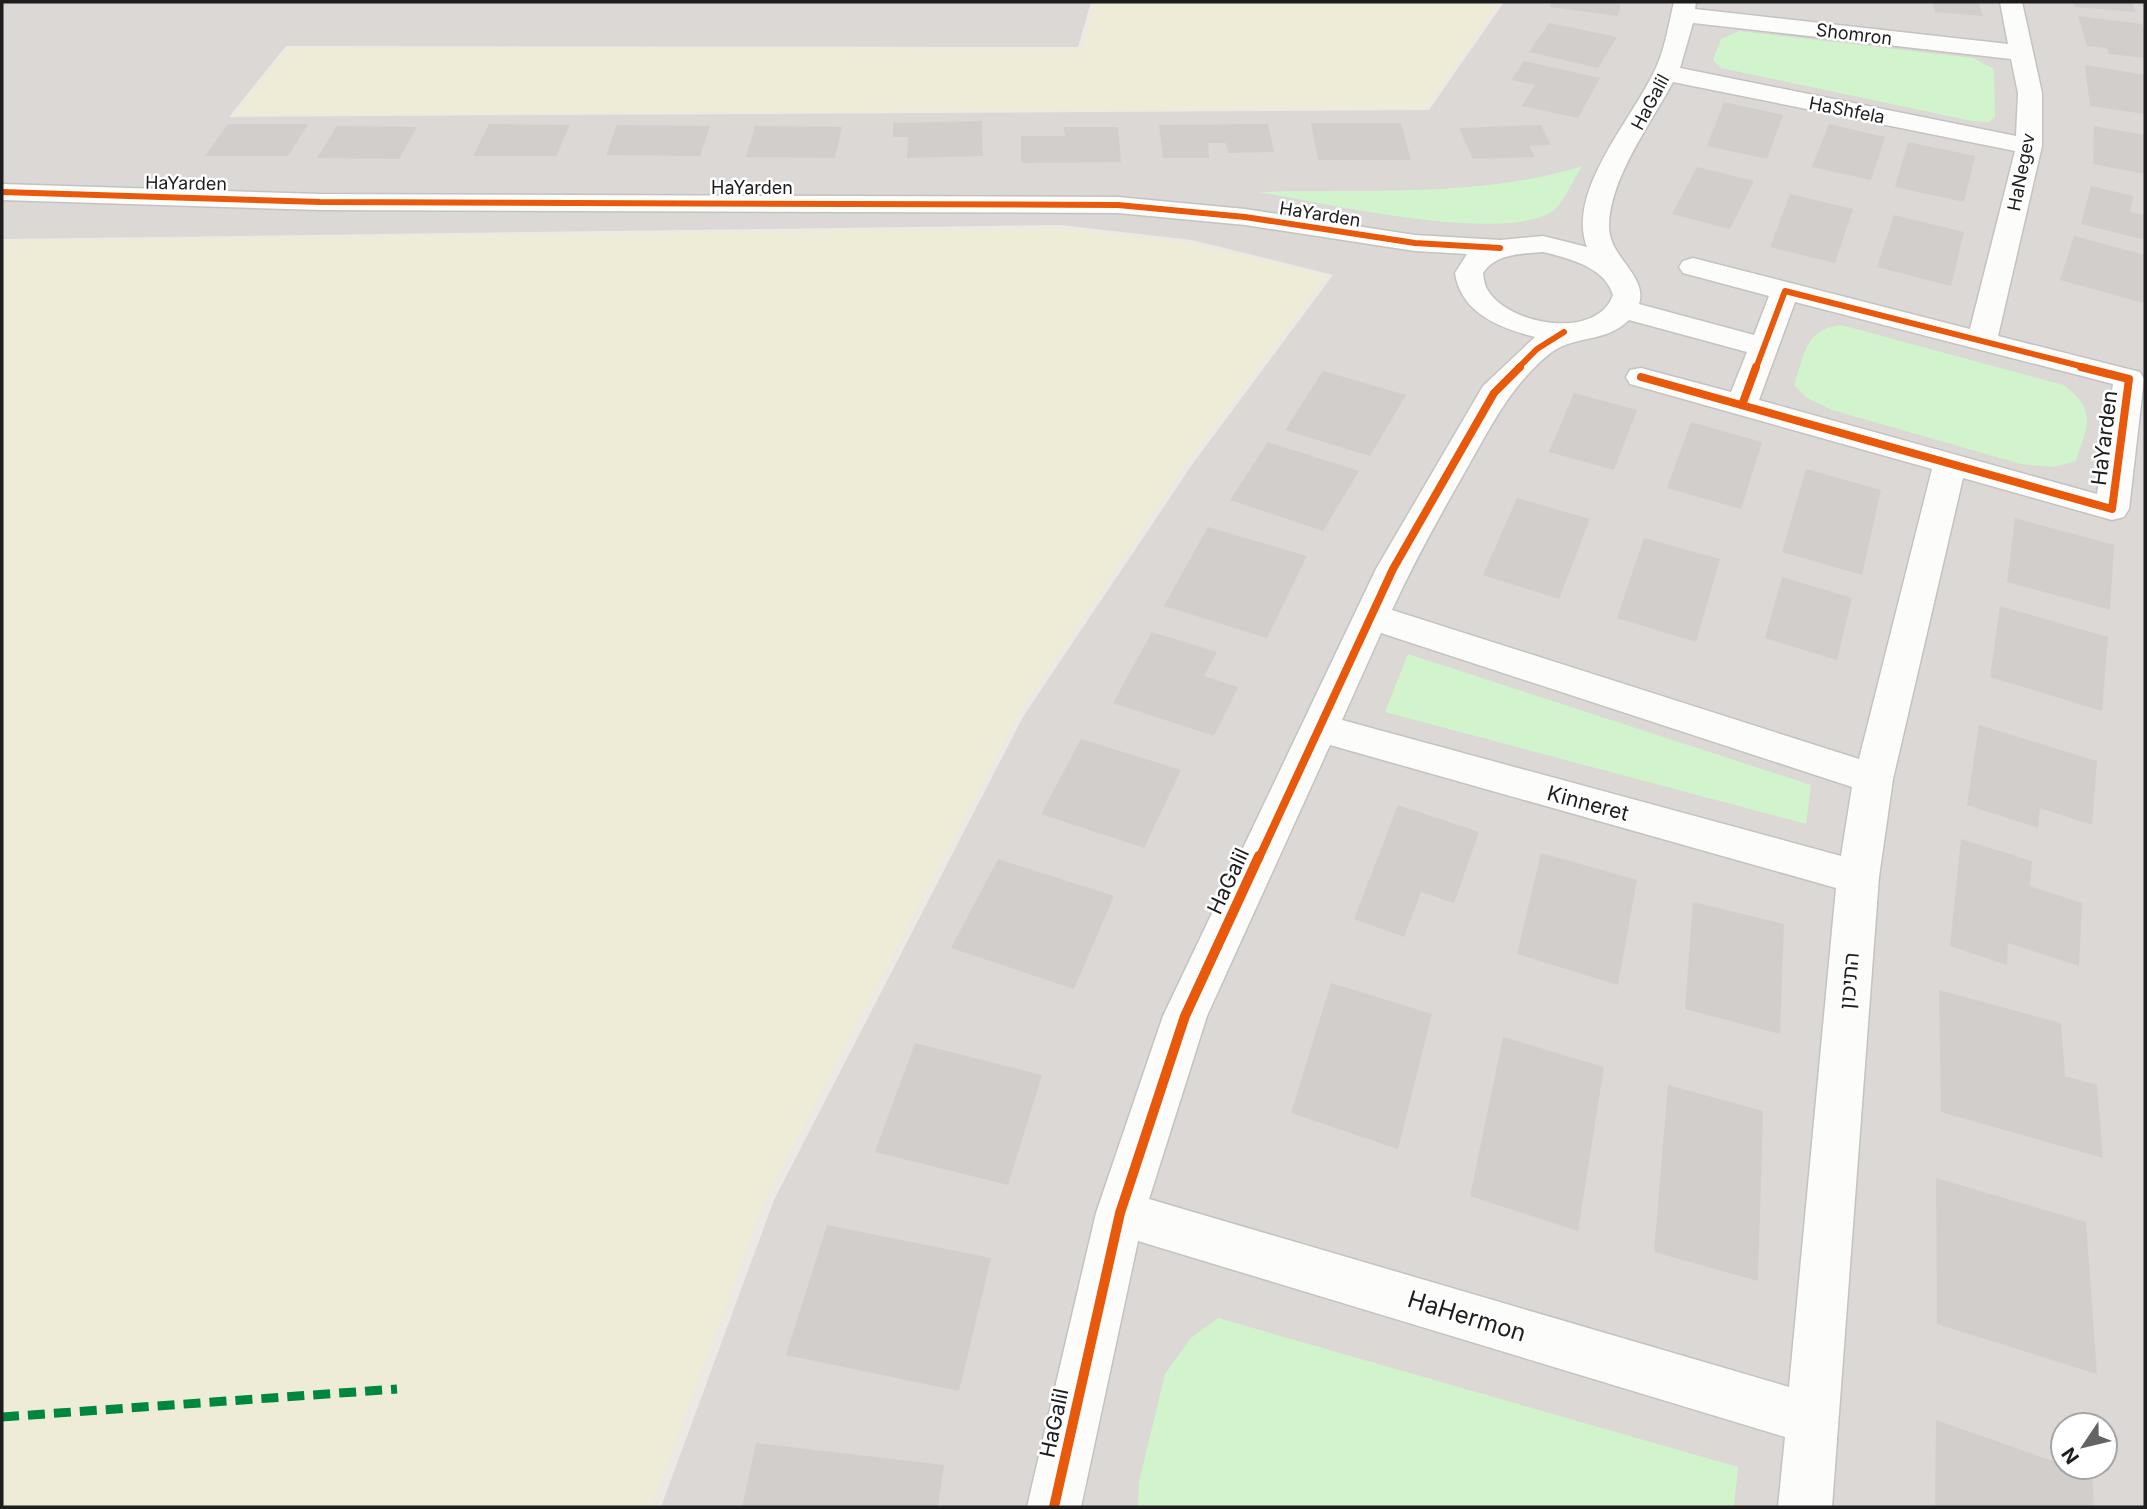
<svg xmlns="http://www.w3.org/2000/svg" width="2147" height="1509" font-family="Inter,'Noto Sans Hebrew',sans-serif">
	<style>
		.residential { fill: #dbd8d6; fill-rule: evenodd }
		.farmland { fill: #eeebd6 }
		.park { fill: #d1f4cc }
		.building { fill: #d2cecb }
		.lines { fill: none; stroke-linecap: round; stroke-linejoin: round }
		.minor-casing { stroke: #c4c3c1; stroke-width: 3 }
		.minor { fill: #fcfcfb; fill-rule: evenodd }
		.quiet { stroke: #00873e; stroke-width: 9; stroke-dasharray: 17 9; stroke-linecap: butt }
		.cycleway-far2-casing { stroke: #fff; stroke-width: 9 }
		.cycleway-far1-casing { stroke: #fff; stroke-width: 12 }
		.cycleway-casing { stroke: #fff; stroke-width: 15 }
		.cycleway-far2 { stroke: #e8590c; stroke-width: 6 }
		.cycleway-far1 { stroke: #e8590c; stroke-width: 8 }
		.cycleway { stroke: #e8590c; stroke-width: 10 }
		.labels { text-anchor: middle; dominant-baseline: central; stroke-width: 5; stroke-linejoin: round; paint-order: stroke }
		.far-street-label { font-size: 18px; fill: #1d1d1d; stroke: #fff }
		.street-label { font-size: 21px; fill: #1d1d1d; stroke: #fff }
		.near-street-label { font-size: 24px; fill: #1d1d1d; stroke: #fff }
	</style>
	<rect width="100%" height="100%" fill="#ece8e4"/>
	<path class="residential" d="M2 2H1091L1078 47 286 46 229 117 1429 110 1504 2H2145V1507H661L774 1200 1023 717 1191 466 1333 275 1192 240 1060 225 2 239ZM2063 1425H2105V1467H2063Z"/>
	<g class="farmland">
		<polygon points="1095,2 1500,2 1426,108 234,115 289,48 1082,49"/>
		<polygon points="1059,228 1191,243 1327,276 1185,465 1018,715 766,1198 651,1507 2,1507 2,241"/>
	</g>
	<g class="park">
		<polygon points="1739,31 1973,58 1994,69 1995,117 1989,122 1972,121 1721,68 1713,60 1721,39"/>
		<path d="M1582 166C1574 178 1564 203 1553 211 1501 245 1321 202 1258 192 1363 189 1481 198 1582 166Z"/>
		<path d="M1841 325 2064 385C2097 411 2088 424 2076 461L2054 467 2021 464 1832 410 1807 398 1794 385C1805 355 1804 329 1841 325Z"/>
		<polygon points="1408,654 1811,785 1806,824 1385,712"/>
		<polygon points="1218,1318 1738,1467 1734,1507 1138,1507 1139,1482 1165,1374 1191,1338"/>
	</g>
	<g class="building">
		<polygon points="1551,2 1621,2 1618,16 1550,7"/>
		<polygon points="1932,2 1978,2 1983,16 1935,12"/>
		<polygon points="2073,2 2131,2 2136,12 2075,7"/>
		<polygon points="2078,16 2142,24 2145,34 2145,58 2109,54 2107,48 2087,46"/>
		<polygon points="1549,23 1617,37 1598,68 1529,52"/>
		<polygon points="1524,61 1600,78 1578,118 1522,106 1535,85 1511,80"/>
		<polygon points="2085,65 2145,75 2145,114 2090,106"/>
		<polygon points="1724,102 1783,115 1767,159 1707,146"/>
		<polygon points="982,121 983,156 907,158 908,137 893,137 893,123"/>
		<polygon points="1311,123 1401,123 1411,160 1318,160"/>
		<polygon points="228,124 308,124 288,156 205,156"/>
		<polygon points="489,124 570,125 556,156 473,156"/>
		<polygon points="1268,124 1274,152 1228,153 1226,143 1208,143 1209,158 1163,158 1159,125"/>
		<polygon points="1829,124 1885,137 1871,180 1812,167"/>
		<polygon points="617,125 710,126 700,156 606,155"/>
		<polygon points="1541,125 1551,145 1529,146 1535,157 1473,159 1459,128"/>
		<polygon points="337,126 417,127 399,159 317,158"/>
		<polygon points="755,126 842,127 835,158 746,157"/>
		<polygon points="2094,126 2145,135 2145,174 2093,164"/>
		<polygon points="1064,127 1118,127 1121,162 1021,163 1021,136 1065,136"/>
		<polygon points="1908,142 1975,156 1964,202 1895,187"/>
		<polygon points="1697,167 1754,181 1730,229 1672,214"/>
		<polygon points="2091,186 2133,196 2130,212 2145,215 2145,240 2081,224"/>
		<polygon points="1790,194 1853,209 1835,263 1770,247"/>
		<polygon points="1894,215 1964,232 1951,286 1877,267"/>
		<polygon points="2074,236 2145,255 2144,303 2060,280"/>
		<polygon points="1323,371 1406,395 1370,456 1285,430"/>
		<polygon points="1574,393 1637,410 1614,470 1549,452"/>
		<polygon points="1691,422 1762,442 1741,509 1667,488"/>
		<polygon points="1268,442 1359,471 1323,531 1230,500"/>
		<polygon points="1806,469 1881,490 1862,575 1782,552"/>
		<polygon points="1517,498 1590,519 1559,599 1483,575"/>
		<polygon points="2015,518 2114,545 2110,610 2007,582"/>
		<polygon points="1208,527 1307,556 1267,638 1164,606"/>
		<polygon points="1644,538 1720,559 1696,642 1617,618"/>
		<polygon points="1782,577 1852,598 1837,660 1765,638"/>
		<polygon points="2000,606 2108,637 2102,711 1990,677"/>
		<polygon points="1152,632 1217,652 1204,676 1238,687 1214,736 1113,703"/>
		<polygon points="1979,725 2097,761 2092,825 2040,808 2038,828 1967,805"/>
		<polygon points="1081,739 1181,770 1144,848 1041,814"/>
		<polygon points="1398,805 1479,832 1454,903 1421,892 1404,937 1354,919"/>
		<polygon points="1961,839 2032,861 2030,886 2082,903 2079,966 2008,943 2007,965 1950,946"/>
		<polygon points="1541,853 1637,880 1618,985 1517,954"/>
		<polygon points="998,859 1114,896 1074,989 951,948"/>
		<polygon points="1693,902 1784,924 1780,1034 1685,1009"/>
		<polygon points="1331,983 1432,1014 1398,1149 1291,1113"/>
		<polygon points="1939,990 2061,1023 2065,1076 2097,1085 2103,1158 1941,1112"/>
		<polygon points="1503,1037 1604,1067 1578,1231 1470,1196"/>
		<polygon points="915,1043 1042,1075 1008,1185 875,1152"/>
		<polygon points="1668,1085 1763,1111 1758,1281 1654,1252"/>
		<polygon points="1936,1178 2086,1222 2097,1374 1937,1324"/>
		<polygon points="827,1225 991,1258 959,1391 786,1355"/>
		<polygon points="1936,1420 2092,1475 2094,1507 1935,1507"/>
		<polygon points="756,1443 944,1465 938,1507 742,1507"/>
	</g>
	<g class="lines">
		<defs>
			<path id="minor" d="M1674 2H1696L1695 9 2008 44 2000 2H2022L2042 93V146L1998 336 2140 372 2144 379 2129 509 2124 517 2112 520 1963 478 1893 779 1879 877 1832 1507H1778L1785 1437 1138 1241 1081 1507H1027L1096 1213 1163 1016 1376 569 1483 386 1535 337C1499 328 1461 313 1455 273L1467 254 1415 251 1245 225 1118 213 320 210 2 200V184L320 194 1118 197 1245 209 1415 235 1501 240 1543 236 1587 247C1566 193 1629 123 1653 74 1665 51 1668 26 1674 2ZM1693 23 2011 59 2018 93 2016 136 1680 68ZM1673 82 2015 151 1970 329 1693 258 1683 261 1679 267 1683 273 1769 296 1754 335 1639 304C1648 276 1610 258 1609 228 1608 181 1651 123 1673 82ZM1543 252C1568 258 1605 267 1613 295 1597 341 1507 325 1487 289 1484 284 1484 278 1483 273 1496 253 1522 254 1543 252ZM1795 302 2113 384 2097 494 1759 400ZM1629 320 1747 352 1731 392 1641 368 1630 370 1626 377 1630 384 1932 469 1859 759 1392 610C1413 564 1437 521 1462 477 1487 434 1508 388 1548 355 1573 334 1605 344 1629 320ZM1381 633 1852 787 1841 856 1342 720ZM1330 745 1836 888 1789 1387 1149 1199 1207 1016Z"/>
		</defs>
		<use href="#minor" class="minor-casing"/>
		<use href="#minor" class="minor"/>
		<polyline class="quiet" points="2,1417 397,1389"/>
		<defs>
			<g id="cycleway-far2">
				<polyline points="2,192 320,202 1118,205 1245,217 1415,243 1500,248"/>
				<polyline points="1518,368 1537,349 1564,332"/>
				<polyline points="1756,368 1785,291 2088,368"/>
			</g>
			<g id="cycleway-far1">
				<polyline points="1641,377 2112,509 2129,379 2081,367"/>
				<polyline points="1742,405 1756,367"/>
				<polyline points="1259,858 1393,569 1494,393 1520,367"/>
			</g>
			<polyline id="cycleway" points="1054,1507 1120,1213 1185,1016 1259,856"/>
		</defs>
		<use href="#cycleway-far2" class="cycleway-far2-casing"/>
		<use href="#cycleway-far1" class="cycleway-far1-casing"/>
		<use href="#cycleway" class="cycleway-casing"/>
		<use href="#cycleway-far2" class="cycleway-far2"/>
		<use href="#cycleway-far1" class="cycleway-far1"/>
		<use href="#cycleway" class="cycleway"/>
	</g>
	<g class="labels">
		<g class="far-street-label">
			<text transform="translate(1854 34) rotate(7)">Shomron</text>
			<text transform="translate(1650 102) rotate(-62)">HaGalil</text>
			<text transform="translate(1847 110) rotate(11)">HaShfela</text>
			<text transform="translate(2021 172) rotate(-79)">HaNegev</text>
			<text transform="translate(186 183) rotate(1)">HaYarden</text>
			<text x="752" y="187">HaYarden</text>
			<text transform="translate(1320 214) rotate(9)">HaYarden</text>
		</g>
		<g class="street-label">
			<text transform="translate(2104 438) rotate(-83)">HaYarden</text>
			<text transform="translate(1588 803) rotate(15)">Kinneret</text>
			<text transform="translate(1228 881) rotate(-65)">HaGalil</text>
			<text transform="translate(1849 981) rotate(-85)">התיכון</text>
			<text transform="translate(1054 1423) rotate(-78)">HaGalil</text>
		</g>
		<g class="near-street-label">
			<text transform="translate(1467 1316) rotate(17)">HaHermon</text>
		</g>
	</g>
	<rect width="2147" height="1509" fill="none" stroke="#1d1d1d" stroke-width="7"/>
	<g transform="translate(2084 1446) rotate(235)"><circle r="33" fill="#ffffff" stroke="#a5a5a5" stroke-width="2"/>
	<path d="M0-5L12 26L0 18L-12 26Z" fill="#656463"/>
	<text y="-10" font-size="19" font-weight="bold" text-anchor="middle" fill="#1d1d1d">N</text>
	</g>
</svg>
